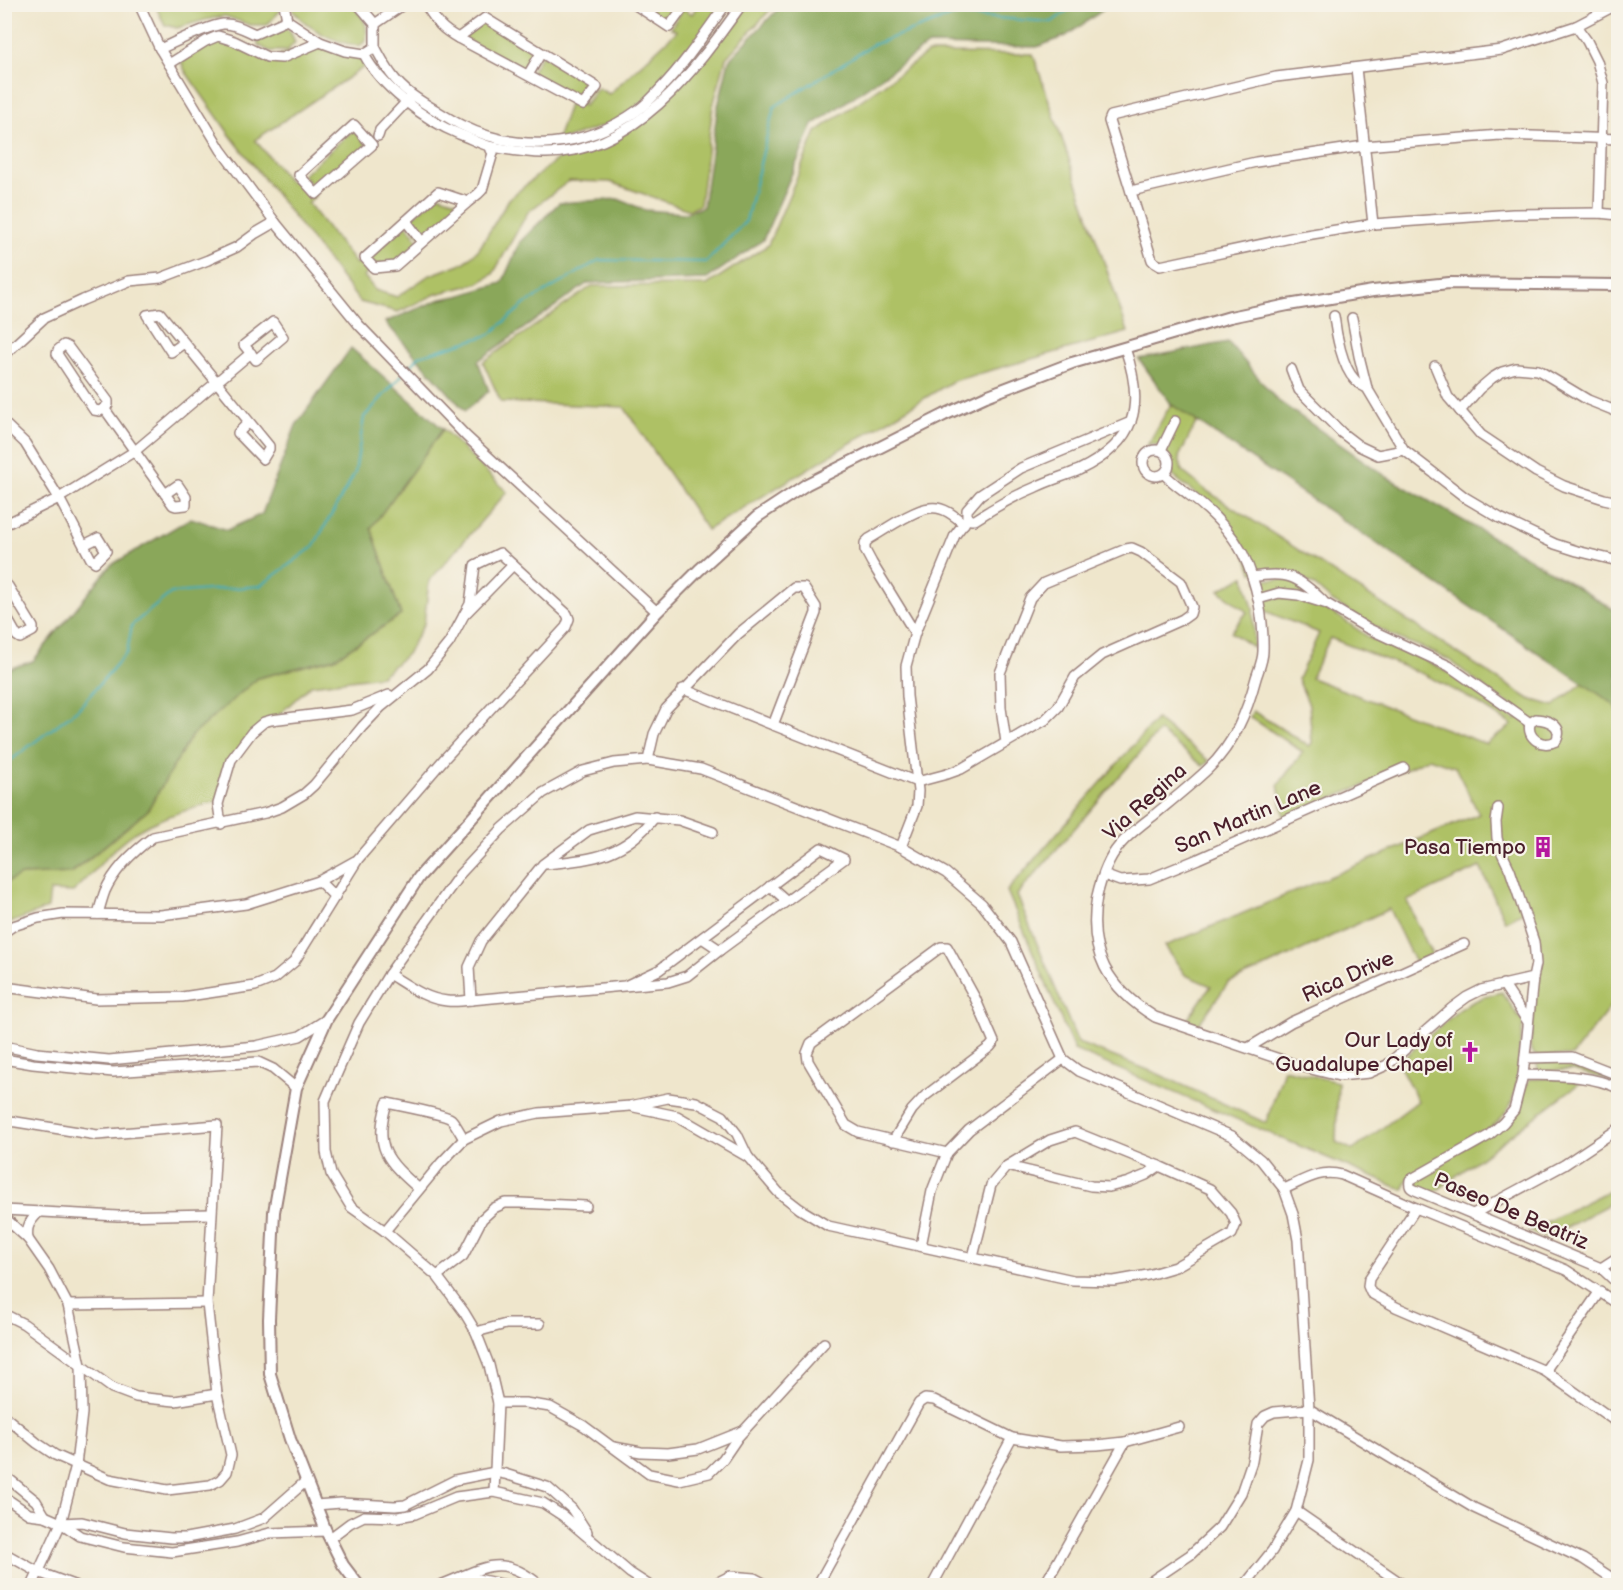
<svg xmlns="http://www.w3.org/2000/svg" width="1623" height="1590" font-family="'Balsamiq Sans',sans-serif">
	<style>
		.green { fill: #aec165; stroke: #7c7048; stroke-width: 1.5; fill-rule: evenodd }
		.forest { fill: #8aa75a; stroke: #6a6342; stroke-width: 1.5 }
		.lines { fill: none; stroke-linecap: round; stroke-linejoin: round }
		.stream { stroke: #3dacbb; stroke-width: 2 }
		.minor-casing { stroke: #9c827c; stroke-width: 12 }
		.tertiary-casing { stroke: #9c827c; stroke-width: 14 }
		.minor { stroke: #fff; stroke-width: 9 }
		.tertiary { stroke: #fff; stroke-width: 10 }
		.labels { text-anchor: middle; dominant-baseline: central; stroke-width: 4.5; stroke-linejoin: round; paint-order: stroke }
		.street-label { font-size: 21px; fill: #4a1f2b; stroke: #f7f3e8 }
		.poi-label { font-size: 21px; fill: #4a1f2b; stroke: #f7f3e8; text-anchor: end }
	</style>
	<rect width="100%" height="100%" fill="#f7f3e8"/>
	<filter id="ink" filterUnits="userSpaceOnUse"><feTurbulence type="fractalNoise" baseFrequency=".0167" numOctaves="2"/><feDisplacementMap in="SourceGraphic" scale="12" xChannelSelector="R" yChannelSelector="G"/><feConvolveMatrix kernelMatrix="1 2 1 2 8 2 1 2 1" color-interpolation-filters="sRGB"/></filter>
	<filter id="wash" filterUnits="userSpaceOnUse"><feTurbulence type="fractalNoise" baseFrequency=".008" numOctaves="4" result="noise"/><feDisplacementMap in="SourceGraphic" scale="24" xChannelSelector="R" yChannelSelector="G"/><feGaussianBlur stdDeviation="1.35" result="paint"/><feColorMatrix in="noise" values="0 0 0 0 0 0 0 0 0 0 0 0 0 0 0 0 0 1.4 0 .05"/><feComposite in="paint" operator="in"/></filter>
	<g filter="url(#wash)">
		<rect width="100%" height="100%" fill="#efe6cc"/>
		<g class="green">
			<polygon points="280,4 281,10 267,25 250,25 225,16 205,20 177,28 165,25 155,5"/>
			<path d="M289 5H352C363 17 369 24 366 41L359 46C332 42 305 28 289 5Z"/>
			<polygon points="638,5 673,5 680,9 669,25"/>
			<polygon points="698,5 723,5 699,39 649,97 614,122 556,142 571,99 584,106 598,88 609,94 677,31 671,28 683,9 692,14"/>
			<polygon points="743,5 778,5 771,9 726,58 713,106 700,205 689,210 610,182 569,181 528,212 493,274 479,283 436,294 398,312 360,302 230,135 185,71 180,59 218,39 267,59 320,43 358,54 367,65 255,140 290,182 298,176 316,195 308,203 356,264 364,259 373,269 364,276 375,290 397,297 428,276 465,262 479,249 509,199 566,152 646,119"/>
			<polygon points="485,21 538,54 527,72 462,38"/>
			<polygon points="281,26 290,31 295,42 287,51 269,51 258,45 257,37"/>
			<polygon points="928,53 1033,54 1128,332 953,381 707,530 624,407 501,402 483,362 592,286 707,285 768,245 816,132"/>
			<polygon points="542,54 594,87 582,103 530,74"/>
			<polygon points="353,130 367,145 316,190 303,175"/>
			<polygon points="438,195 462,203 422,238 408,221"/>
			<polygon points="406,224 419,242 394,263 375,265 368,257"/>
			<path d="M1171 404 1197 421 1179 457 1182 471 1207 491 1529 699 1554 706 1583 683 1612 703 1618 710V997L1572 1056H1535L1530 1047 1539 963 1527 910 1505 921 1480 867 1407 901 1432 955 1415 963 1389 909 1261 969 1228 983 1196 1028 1185 1023 1211 986 1185 975 1165 946 1479 814 1455 767 1429 758 1408 768 1284 817 1278 785 1303 752 1250 717 1253 711 1309 746 1312 743 1309 705 1298 679 1319 633 1265 611 1263 600 1280 597 1310 600 1338 616 1370 638 1423 659 1459 678 1495 707 1516 720 1522 712 1491 693 1451 661 1424 648 1402 640 1366 622 1332 601 1315 586 1295 574 1278 570 1261 573 1252 572 1242 544 1222 515 1167 471V460L1163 447 1152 444 1147 446ZM1330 638 1423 674 1471 699 1512 725 1486 744 1311 678Z"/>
			<path d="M443 429 507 492 429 581 424 624 407 654 381 676 311 685 231 759 221 800C187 810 145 820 119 845 103 860 90 877 73 892L50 891 48 908 5 925V883L21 875 72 873 147 811 192 735 258 678 335 658 401 615 371 528Z"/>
			<polygon points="1244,576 1253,608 1254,648 1231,632 1247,612 1219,590"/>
			<polygon points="1289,579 1318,597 1261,591 1257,580"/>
			<path d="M1156 719 1209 761 1203 766 1159 731 1017 895 1078 1043 1156 1073 1266 1123 1284 1069 1338 1082 1336 1142 1353 1150 1418 1101 1398 1063 1459 1010C1473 1000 1486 996 1502 992L1523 1023C1522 1034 1520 1044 1519 1055 1518 1072 1517 1090 1510 1106 1498 1131 1434 1164 1408 1179L1403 1190 1074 1050 1007 891Z"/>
			<polygon points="1572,1061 1618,1076 1618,1082 1573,1070 1538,1071 1537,1062"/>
			<polygon points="1552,1078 1580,1083 1432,1194 1413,1184 1414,1180 1516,1112 1529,1079"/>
			<polygon points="1618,1186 1618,1199 1548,1238 1528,1231"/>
		</g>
		<g class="forest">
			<polygon points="784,5 1110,5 1066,36 1037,47 928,45 813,125 763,240 707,279 588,283 478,361 489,391 465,411 385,322 441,299 458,296 502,283 520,242 559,203 618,199 645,210 685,213 703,207 718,106 729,60 776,11"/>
			<polygon points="1228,342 1277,400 1387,477 1520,553 1618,612 1618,710 1612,703 1171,404 1139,359"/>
			<polygon points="351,348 443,429 371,528 401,615 335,658 258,678 192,735 147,811 71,873 21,875 5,883 5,670 33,661 111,565 191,518 227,530 262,514 296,425"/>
		</g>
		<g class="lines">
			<g class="stream">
				<polyline points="406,371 419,356 489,335 525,304 599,260 706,262 746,221 774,107 872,45 954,15 1052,22 1076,4"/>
				<polyline points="4,761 11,760 78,709 127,652 132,625 171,593 260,586 313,547 355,473 364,417 402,375"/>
			</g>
		</g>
	</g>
	<g filter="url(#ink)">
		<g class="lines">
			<defs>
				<g id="minor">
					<polyline points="139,4 160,49 221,150 275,222 359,325 466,436 657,612"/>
					<polyline points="284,4 287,20 320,42 345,51 364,54 375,47 375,24 358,4"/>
					<path d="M425 4C437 22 440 28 458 38"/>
					<polyline points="634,4 669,27 683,8 678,4"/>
					<polyline points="1618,4 1576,26 1502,50 1276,77 1111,116 1109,121 1152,260 1155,263 1160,266 1300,236 1373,224 1513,214 1599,213 1618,215"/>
					<polygon points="485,18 597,87 583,105 458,38"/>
					<polyline points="375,24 404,4"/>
					<polyline points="1576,26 1587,41 1597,61 1603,83 1599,213"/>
					<path d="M375 47C380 56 385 66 391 74 403 91 420 101 437 111 445 116 453 121 461 125 519 154 586 148 638 110 647 104 654 96 661 88 686 62 705 33 726 4"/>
					<path d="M160 49C175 42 207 26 223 24 234 23 246 30 255 34L287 20"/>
					<path d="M364 54C380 86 426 121 459 134 470 138 482 145 493 147 509 150 527 153 543 153 634 155 695 70 742 4"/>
					<polyline points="169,64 206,41 218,36 234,41 267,57 282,58 320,42"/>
					<polyline points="1356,68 1373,224"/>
					<polyline points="528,75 541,53"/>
					<polygon points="354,125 372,145 316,194 299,175"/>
					<polyline points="378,136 380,130 411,97"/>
					<polyline points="1131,191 1256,162 1364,146 1500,135 1618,139"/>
					<polyline points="468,202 438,192 365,258 374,268 395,266 468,202 478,194 482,190 493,153 491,150"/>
					<polyline points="406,221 422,242"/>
					<path d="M1334 316C1336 333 1342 367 1355 380 1358 384 1363 386 1367 388L1404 450 1466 498 1500 518 1555 544 1577 551 1618 561"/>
					<polyline points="1352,318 1359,356 1367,388"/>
					<polygon points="273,322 283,337 256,360 244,345"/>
					<polyline points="184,343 171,352 147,315 160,313 269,446 269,449 263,459 238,433 249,422"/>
					<polygon points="64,345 68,347 108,401 108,405 100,411 94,410 57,354 58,350"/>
					<path d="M1125 348C1145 406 1137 442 1079 470 1065 476 1050 480 1036 487 1014 496 995 507 975 520H971L967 516V510L980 495 1021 468 1131 422"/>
					<polyline points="4,355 44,318 83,300 129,281 161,278 208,260 237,247 256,233 275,222"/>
					<polyline points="1435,366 1448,397 1481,435 1536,472 1564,486 1604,499 1618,502"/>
					<polyline points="1291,369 1299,390 1342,433 1359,446 1378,455 1404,450"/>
					<polyline points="104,408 173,505 176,506 186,505 186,497 178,485 165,494"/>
					<polyline points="1460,411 1479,389 1492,378 1502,372 1516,368 1538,370 1588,400 1618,412"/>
					<polyline points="1617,412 1618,396"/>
					<polyline points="4,423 25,443 59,498 91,559 95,562 106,551 98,538 84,545"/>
					<circle cx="1156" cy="463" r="13"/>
					<polyline points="1161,450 1175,421"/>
					<path d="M1164 474C1172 482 1179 487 1188 494 1210 510 1230 530 1243 554 1257 583 1264 619 1263 651 1263 660 1259 669 1256 678 1247 712 1234 744 1208 769 1190 786 1171 801 1153 816 1141 825 1128 835 1119 846 1107 860 1101 879 1097 896 1087 953 1108 988 1155 1017L1303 1067 1339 1076 1369 1073 1387 1065 1452 1008 1467 997 1481 990 1533 978"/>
					<polyline points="4,525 59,498 135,451 251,353"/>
					<path d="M1252 577C1287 571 1298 576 1323 601"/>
					<polyline points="4,584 8,586 33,627 33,631 20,638 17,636 4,613"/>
					<polyline points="1258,599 1279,593 1298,595 1327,604 1367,628 1449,666 1530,723"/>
					<path d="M915 633 872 563 865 550V543L869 539C883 531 914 509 930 508 943 506 955 516 964 524"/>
					<polyline points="683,689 773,725"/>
					<path d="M1536 719C1549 720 1564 726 1556 741 1543 748 1526 739 1530 723Z"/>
					<polyline points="648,760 701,769 901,847 946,873 982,904 1011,942 1063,1059 1079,1071 1232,1136 1261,1160 1284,1189 1293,1214 1298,1240 1309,1409 1309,1460 1296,1511 1272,1551 1244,1586"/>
					<path d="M1498 808 1496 822 1497 838 1500 849 1510 870 1534 942 1536 964 1533 978 1523 1075 1514 1110 1503 1123 1488 1136 1410 1180C1409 1186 1410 1188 1415 1190L1601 1268 1618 1284"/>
					<polyline points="221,824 218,804 231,760 252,732 264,722 271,720 352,710 389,695"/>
					<polyline points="901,847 917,806 918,791 907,696 906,666 915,633 955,535 968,518"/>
					<path d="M546 864C593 859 623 857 655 817"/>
					<polyline points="1104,875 1120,881 1149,879 1198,859 1404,768"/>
					<polyline points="319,881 335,897"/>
					<polyline points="770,886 787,901"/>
					<path d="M98 914C100 907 102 899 105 891 115 869 134 851 153 837L265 813 282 807 304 794 314 785 362 727 381 707 428 669 449 643 464 615 513 565"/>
					<polyline points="4,932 13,926 38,918 63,914 161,915 246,904 319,881 355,861"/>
					<polyline points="702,938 720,950"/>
					<path d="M389 974C407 985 425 999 447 1001 455 1002 463 1001 471 1000L469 967 481 941 543 864 589 830 635 816 679 820 713 832"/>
					<polyline points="1503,984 1528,1022"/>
					<polyline points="4,987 96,999 182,997 255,986 275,978 294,962 358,859 445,758 566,627 569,619 567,614 500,553 475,565 470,604 464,615"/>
					<polyline points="471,1000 668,982 687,976 720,950 844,859 821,848 659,970 625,986"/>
					<polyline points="4,1046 37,1053 109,1060 256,1046 300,1036 327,1019"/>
					<polyline points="1248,1048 1291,1022 1464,944"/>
					<polyline points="1525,1058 1572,1057 1618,1075"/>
					<polyline points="4,1059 33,1064 113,1072 258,1062 273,1069 296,1088"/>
					<path d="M1523 1075C1554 1076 1590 1074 1618 1088"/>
					<polyline points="634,1107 677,1116 748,1157"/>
					<polyline points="4,1120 97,1135 217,1125 207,1303 217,1394 231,1455 227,1472 220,1480 210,1485 167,1490 109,1479 55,1455 37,1443 4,1416"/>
					<polyline points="893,1141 912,1110 925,1096 990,1047 994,1042 975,998 947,947 941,947 811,1043 807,1053 808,1061 846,1125 858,1132 947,1153"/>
					<polyline points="1007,1166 1091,1186 1109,1187 1129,1182 1146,1175 1159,1166"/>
					<path d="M419 1189C387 1161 373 1147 387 1103 397 1105 446 1115 451 1119 456 1124 460 1133 464 1139"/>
					<path d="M1284 1189C1305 1180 1319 1169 1342 1175L1416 1208 1566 1270 1618 1304"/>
					<polyline points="1416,1208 1369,1279 1368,1286 1371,1293 1396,1307 1545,1371 1618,1423"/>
					<polyline points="4,1210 118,1216 211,1214"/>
					<polyline points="1473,1214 1564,1165 1618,1129"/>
					<polyline points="4,1217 28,1239 49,1269 68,1305 81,1365 82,1413 76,1465 61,1523 32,1586"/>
					<polyline points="385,1231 441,1163 464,1139 501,1121 539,1113 630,1106 668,1098 696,1102 723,1116 737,1134 748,1157 778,1192 800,1209 828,1226 1073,1280 1114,1281 1148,1275 1175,1267 1232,1234 1236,1224 1231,1213 1210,1189 1159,1166 1075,1132 1050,1140 1007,1166 991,1185 973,1257"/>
					<path d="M28 1239C26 1226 30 1221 39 1212"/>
					<polyline points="921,1246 932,1191 947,1153 969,1130 1063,1059"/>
					<polyline points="1601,1268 1618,1257"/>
					<polyline points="437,1276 463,1256 482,1219 494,1208 505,1203 520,1203 586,1206"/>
					<polyline points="68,1305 207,1303"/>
					<polyline points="4,1314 24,1324 112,1388 136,1397 175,1401 217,1394"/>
					<polyline points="476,1332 506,1324 540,1324"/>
					<polyline points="1545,1371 1600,1291"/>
					<polyline points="498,1403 525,1403 550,1407 584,1426 649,1474 679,1480 709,1473 723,1459 738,1437 824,1343"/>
					<polyline points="1125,1442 1179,1427"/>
					<polyline points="614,1447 641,1452 668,1453 698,1449 743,1431"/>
					<polyline points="4,1475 36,1501 45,1516"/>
					<polyline points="494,1492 498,1403 489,1365 476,1332 464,1312 437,1276 385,1231 351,1207 331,1174 326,1152 325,1101 359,1023 389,974 460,874 502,829 543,793 583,771 614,763 648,760 654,734 666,709 738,634 794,588 804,588 816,607 816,613 773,725 917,782 947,774 961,769 1045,720 1058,707 1075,677 1102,655 1183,619 1190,614 1192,607 1181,582 1141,552 1132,548 1126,549 1044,583 1030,598 1000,673 1001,708 1006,742"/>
					<polyline points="4,1497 29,1514 45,1516 61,1523 80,1536 124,1547 172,1552 237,1542 270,1533 326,1531"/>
					<polyline points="316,1505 341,1503 395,1506 405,1505 455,1480 495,1472 505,1474 547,1487 572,1509 587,1532"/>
					<polyline points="1296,1511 1405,1586"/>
					<polyline points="61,1523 82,1522 125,1533 171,1538 186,1538 235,1529 264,1518 306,1481"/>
					<polyline points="330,1538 350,1523 364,1516 398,1517 415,1514 456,1497 494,1492 543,1503 563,1516 630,1573 650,1586"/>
					<polyline points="4,1553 38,1572 76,1586"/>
					<polyline points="463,1576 511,1586"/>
					<path d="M438 1586C482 1570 499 1550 541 1586"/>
					<polyline points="710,1586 730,1576 754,1578 769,1586"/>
					<polyline points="817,1586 919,1403 925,1399 934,1400 1012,1438 1061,1446 1097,1445 1125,1442 1044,1586"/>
					<polyline points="932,1586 1012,1438"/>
					<polyline points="1144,1586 1190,1555 1220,1527 1241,1493 1252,1461 1258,1424 1265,1416 1274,1412 1309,1409 1474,1508 1583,1559 1618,1582"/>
				</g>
				<polyline id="tertiary" points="359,1586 343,1565 326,1531 290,1439 270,1374 269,1319 274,1212 296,1088 327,1019 419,877 657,612 699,570 757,517 807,484 944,415 986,396 1072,363 1230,317 1288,305 1373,291 1449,283 1618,285"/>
			</defs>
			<use href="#minor" class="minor-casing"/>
			<use href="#tertiary" class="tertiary-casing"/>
			<use href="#minor" class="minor"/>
			<use href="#tertiary" class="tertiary"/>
		</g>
	</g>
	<defs>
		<symbol id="building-bare" viewBox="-9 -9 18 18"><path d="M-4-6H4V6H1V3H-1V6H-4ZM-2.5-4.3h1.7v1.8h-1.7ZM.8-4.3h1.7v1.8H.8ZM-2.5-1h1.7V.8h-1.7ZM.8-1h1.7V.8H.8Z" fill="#b5179e" stroke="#f7f3e8" stroke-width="2.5" paint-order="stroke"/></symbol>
		<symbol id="church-bare" viewBox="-9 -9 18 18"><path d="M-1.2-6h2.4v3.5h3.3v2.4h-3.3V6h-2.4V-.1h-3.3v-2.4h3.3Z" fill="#b5179e" stroke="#f7f3e8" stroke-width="2.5" paint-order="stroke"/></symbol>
	</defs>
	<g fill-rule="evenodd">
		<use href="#building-bare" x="1528" y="832" width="30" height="30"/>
		<use href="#church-bare" x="1455" y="1037" width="30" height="30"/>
	</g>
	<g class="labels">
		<g class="street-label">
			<text transform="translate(1145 802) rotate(-42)">Via Regina</text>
			<text transform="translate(1248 817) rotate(-23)">San Martin Lane</text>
			<text transform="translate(1348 977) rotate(-24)">Rica Drive</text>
			<text transform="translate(1511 1211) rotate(23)">Paseo De Beatriz</text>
		</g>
		<g class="poi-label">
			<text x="1526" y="847">Pasa Tiempo</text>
			<text x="1453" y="1040">Our Lady of<tspan x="1453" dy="24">Guadalupe Chapel</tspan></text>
		</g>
	</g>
	<rect width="1623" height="1590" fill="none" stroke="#f7f3e8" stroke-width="24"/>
</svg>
